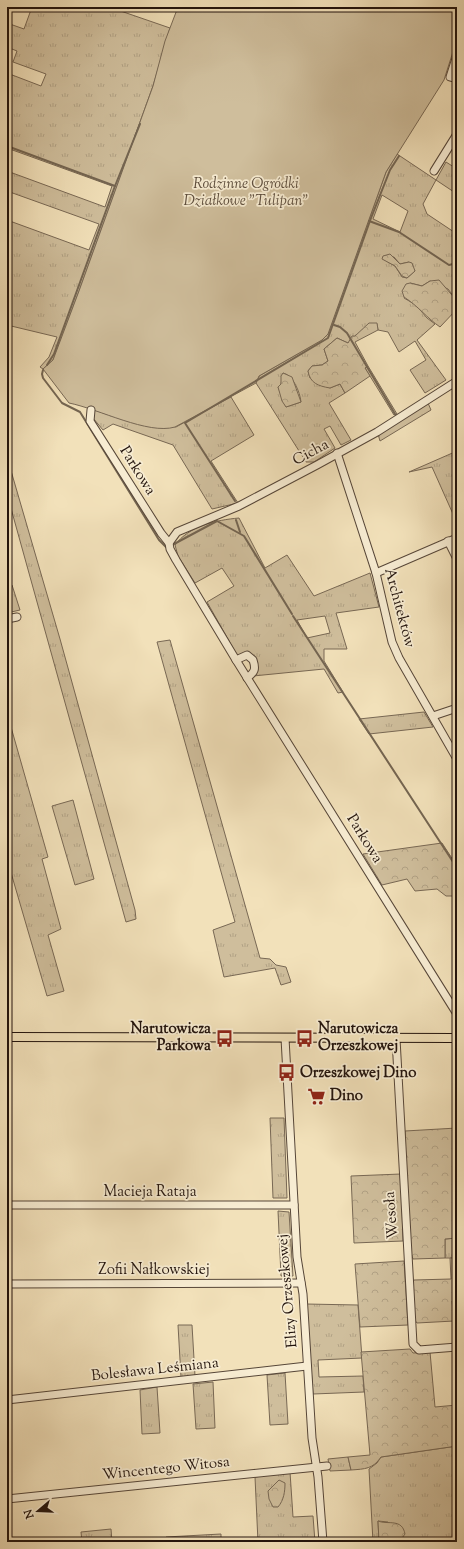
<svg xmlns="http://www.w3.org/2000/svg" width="464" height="1549" font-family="'Sorts Mill Goudy',serif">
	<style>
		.grass { fill: url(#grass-tufts); stroke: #786854; fill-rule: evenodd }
		.forest { fill: url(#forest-crowns); stroke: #786854 }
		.garden { fill: #cfbe9c; stroke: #786854 }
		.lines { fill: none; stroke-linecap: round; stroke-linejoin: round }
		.stream { stroke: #746551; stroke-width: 2 }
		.minor-casing { stroke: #564638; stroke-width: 9 }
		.major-casing { stroke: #22130c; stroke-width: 10 }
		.minor { stroke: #f7ecd2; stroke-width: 7 }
		.major { stroke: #f2e1ba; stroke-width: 8 }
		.labels { text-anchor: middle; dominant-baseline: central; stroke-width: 3.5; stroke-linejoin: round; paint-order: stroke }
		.park-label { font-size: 15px; font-style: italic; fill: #5f4f3e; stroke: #f7ecd2 }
		.street-label { font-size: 15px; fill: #22130c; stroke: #f7ecd2 }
		.poi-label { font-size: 15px; font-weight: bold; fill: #22130c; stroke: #f7ecd2; text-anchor: start }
	</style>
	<defs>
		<pattern id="grass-tufts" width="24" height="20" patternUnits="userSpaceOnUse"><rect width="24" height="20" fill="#cfbe9c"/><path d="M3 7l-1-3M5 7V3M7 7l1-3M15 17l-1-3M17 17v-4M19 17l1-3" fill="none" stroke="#b1a285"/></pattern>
		<pattern id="forest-crowns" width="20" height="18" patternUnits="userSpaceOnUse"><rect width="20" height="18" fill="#cfbe9c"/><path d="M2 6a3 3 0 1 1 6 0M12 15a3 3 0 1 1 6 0" fill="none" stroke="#b1a285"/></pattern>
	</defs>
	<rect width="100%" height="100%" fill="#f2e1ba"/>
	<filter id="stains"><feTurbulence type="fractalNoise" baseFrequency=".005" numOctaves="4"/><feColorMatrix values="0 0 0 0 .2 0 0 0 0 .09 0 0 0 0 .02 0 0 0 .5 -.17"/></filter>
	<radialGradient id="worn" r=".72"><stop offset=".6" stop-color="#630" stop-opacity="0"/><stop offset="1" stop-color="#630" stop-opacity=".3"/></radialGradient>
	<g class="grass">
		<polygon points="32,7 109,7 170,28 153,86 79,291 53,360 43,369 40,367 49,357 57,337 7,325 7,220 89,250 99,224 7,191 7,171 105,207 112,186 7,148 7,73 41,86 46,74 13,62 17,51 7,47 7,23 24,29"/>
		<path d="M397 154 436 180 446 162 457 169V194L436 180 423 204 427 214 457 234V301L448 289 430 281 422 286 410 283 404 298 416 305 427 318 435 324 417 340 446 380 425 393 410 370 426 360 415 341 399 352 388 332 378 330 377 324 355 336 348 343 337 338 324 349 328 361 322 365 312 366 308 371 310 378 330 388 340 384 345 393 329 403 351 440 341 445 330 426 324 429 335 448 314 462H306L256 383 259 376 322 340 328 334 386 172ZM382 195 408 211 400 232 373 219ZM385 256 394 257 400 264 409 262 415 271 407 278 402 277 395 266 383 259ZM283 373C293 375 300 392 301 402L286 407 278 387 281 384Z"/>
		<polygon points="368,366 397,414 394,415 365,368"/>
		<polygon points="231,397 254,435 211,461 238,503 212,509 173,445 113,424 103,430 93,418 89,408 109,415 176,427"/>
		<polygon points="428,403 431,410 380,441 378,434"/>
		<polygon points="457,451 457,523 432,467 409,472"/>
		<polygon points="7,457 60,639 135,910 136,919 126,922 7,494"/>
		<path d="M239 518 265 568 287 555 314 596 370 573 379 607 336 613 347 649H324V661L343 692 338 693 324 669 253 676 256 675 258 667 247 653 237 655 207 602 234 586 222 568 195 583 178 556 175 545C189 526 216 520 239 518ZM325 616 330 633 307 638 297 620Z"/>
		<polygon points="12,585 20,610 7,613 7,586"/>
		<polygon points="170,640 260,958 270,959 276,965 286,967 291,982 281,985 275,968 224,977 213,930 235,922 157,642"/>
		<polygon points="424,712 433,727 369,734 359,719"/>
		<polygon points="7,713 48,857 42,859 61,929 48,935 64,991 47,996 7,859"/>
		<polygon points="73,800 94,879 75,885 52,806"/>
		<polygon points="270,1118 284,1118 287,1198 273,1198"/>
		<polygon points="278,1211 289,1212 293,1276 281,1276"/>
		<polygon points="457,1238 457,1258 445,1258 445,1239"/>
		<polygon points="306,1304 358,1305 362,1358 318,1360 319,1377 363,1376 364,1392 313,1394"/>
		<polygon points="178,1325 192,1325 195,1376 181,1377"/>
		<polygon points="285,1373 288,1424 270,1425 267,1375"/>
		<polygon points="213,1382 215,1428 196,1429 193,1384"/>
		<polygon points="157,1387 160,1433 142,1434 140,1390"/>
		<polygon points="457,1446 457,1542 399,1542 402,1539 388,1522 378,1521 379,1542 373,1542 369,1469 377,1463 381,1457"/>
		<polygon points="348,1457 351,1470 330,1471 328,1459"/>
		<polygon points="290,1472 293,1517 313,1516 315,1542 258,1542 255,1477"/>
		<polygon points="111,1529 112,1542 82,1542 81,1532"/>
		<polygon points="221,1534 221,1542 167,1542 166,1537"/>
	</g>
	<g class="forest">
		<polygon points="390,254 400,264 409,262 412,263 415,271 407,278 402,276 395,266 382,259 383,256"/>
		<path d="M439 280 457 301V309L440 327C427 318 418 306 404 297L402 291 406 284 410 283 422 286 430 281Z"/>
		<path d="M369 323H377L378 330 355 342 368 366 365 368 370 376 345 393 340 384 330 388C318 386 310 383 308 371L312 366 322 365 328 361 324 349 337 338 348 343 352 336H355Z"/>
		<polygon points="283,373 292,377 301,402 286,407 282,401 278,387 281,384 281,376"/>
		<polygon points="442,843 457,866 457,896 446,896 437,889 415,891 407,879 382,885 363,854"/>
		<polygon points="457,1128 457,1238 445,1239 445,1258 413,1259 410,1250 406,1182 405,1131"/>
		<polygon points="401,1174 403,1241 354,1243 351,1176"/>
		<polygon points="450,1258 457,1258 457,1301 452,1301 454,1321 417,1323 414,1319 412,1283 414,1280 451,1279"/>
		<polygon points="404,1261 408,1325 360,1327 355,1264"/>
		<path d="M410 1349 413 1353 430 1352 435 1407 457 1405V1446L381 1457C373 1469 365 1469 351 1470L348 1457 370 1455 361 1352Z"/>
		<path d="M279 1480 285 1483C285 1491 284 1500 278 1507H273L269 1499 268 1491Z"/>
		<path d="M378 1521C388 1525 402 1518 405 1534L399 1542H379Z"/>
	</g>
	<path class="garden" d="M178 7H457V39L444 80 386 172 328 334 322 340 259 376 256 383 175 427C148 435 99 409 69 403L43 369 53 360 79 291 153 86 165 41Z"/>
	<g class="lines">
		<g class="stream">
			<polyline points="7,146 115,186"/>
			<polyline points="369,221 399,232 449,265 457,263"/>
			<polyline points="334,325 340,327 347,333 395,414"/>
			<polyline points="47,365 54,354 115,186 140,124"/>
			<polyline points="43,370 42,374 43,378 62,403 80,412 159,540 166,547"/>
			<polyline points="235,501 185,423 328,338 371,218 390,170 399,156"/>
			<polyline points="236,520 240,532"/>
			<polyline points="174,544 217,521 244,536 292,614"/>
			<polyline points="293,616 457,868"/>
		</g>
		<defs>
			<g id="minor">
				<polyline points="457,55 450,77 457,79"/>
				<polyline points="434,171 457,134"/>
				<polyline points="457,381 377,432 317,465 239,506 177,532 169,543 170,549 176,560 236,660 457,1014"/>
				<polyline points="91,410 90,421 161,533 169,543"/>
				<polyline points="337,453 376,573 392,642 399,658 457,759"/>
				<polyline points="448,541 457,559"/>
				<polyline points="376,573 457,538"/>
				<polyline points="7,619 17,617"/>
				<path d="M236 660 247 655 253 660C256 669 255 672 247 678"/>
				<polyline points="433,716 457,708"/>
				<polyline points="285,1038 297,1257 303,1294 312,1438 318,1477 323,1542"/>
				<polyline points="396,1039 413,1344 419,1350 457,1347"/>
				<polyline points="7,1205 294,1205"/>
				<polyline points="7,1284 301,1283"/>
				<polyline points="7,1400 307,1366"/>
				<polyline points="7,1499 327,1466"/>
			</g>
			<polyline id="major" points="7,1037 457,1038"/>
		</defs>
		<use href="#minor" class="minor-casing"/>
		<use href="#major" class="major-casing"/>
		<use href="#minor" class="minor"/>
		<use href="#major" class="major"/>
	</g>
	<defs>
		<symbol id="bus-bare" viewBox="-9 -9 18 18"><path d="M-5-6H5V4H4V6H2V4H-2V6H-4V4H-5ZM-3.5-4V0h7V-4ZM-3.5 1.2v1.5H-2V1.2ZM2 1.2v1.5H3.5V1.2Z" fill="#8f2418" stroke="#f7ecd2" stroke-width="2.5" paint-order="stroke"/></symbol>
		<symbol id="supermarket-bare" viewBox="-9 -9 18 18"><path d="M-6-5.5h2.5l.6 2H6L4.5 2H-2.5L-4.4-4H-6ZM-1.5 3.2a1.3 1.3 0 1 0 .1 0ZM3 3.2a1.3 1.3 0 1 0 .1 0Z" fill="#8f2418" stroke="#f7ecd2" stroke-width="2.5" paint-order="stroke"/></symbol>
	</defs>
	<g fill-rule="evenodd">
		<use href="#bus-bare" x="212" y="1026" width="25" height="25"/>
		<use href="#bus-bare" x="292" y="1026" width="25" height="25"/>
		<use href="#bus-bare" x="274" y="1060" width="25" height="25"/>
		<use href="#supermarket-bare" x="304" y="1084" width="25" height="25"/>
	</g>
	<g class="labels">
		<g class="park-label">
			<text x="246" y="184">Rodzinne Ogródki<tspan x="246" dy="17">Działkowe "Tulipan"</tspan></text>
		</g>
		<g class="street-label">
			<text transform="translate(311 453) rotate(-28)">Cicha</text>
			<text transform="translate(137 471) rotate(58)">Parkowa</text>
			<text transform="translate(399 608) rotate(75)">Architektów</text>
			<text transform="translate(364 839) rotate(58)">Parkowa</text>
			<text x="150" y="1192">Macieja Rataja</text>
			<text transform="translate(392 1215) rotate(-94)">Wesoła</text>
			<text x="154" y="1270">Zofii Nałkowskiej</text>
			<text transform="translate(288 1291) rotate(-95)">Elizy Orzeszkowej</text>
			<text transform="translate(155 1370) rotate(-6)">Bolesława Leśmiana</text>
			<text transform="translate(166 1469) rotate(-6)">Wincentego Witosa</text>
		</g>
		<g class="poi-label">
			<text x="211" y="1029" text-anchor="end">Narutowicza<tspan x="211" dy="17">Parkowa</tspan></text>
			<text x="318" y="1029">Narutowicza<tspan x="318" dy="17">Orzeszkowej</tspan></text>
			<text x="300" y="1073">Orzeszkowej Dino</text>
			<text x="330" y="1096">Dino</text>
		</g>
	</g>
	<rect width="464" height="1549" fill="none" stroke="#f2e1ba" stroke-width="24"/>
	<rect x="8" y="8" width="448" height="1533" fill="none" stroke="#22130c" stroke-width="2"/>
	<rect x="12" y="12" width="440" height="1525" fill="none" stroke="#22130c"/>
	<g transform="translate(38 1511) rotate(251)" stroke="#f7ecd2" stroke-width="3" paint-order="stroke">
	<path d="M0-3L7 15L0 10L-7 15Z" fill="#22130c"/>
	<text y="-6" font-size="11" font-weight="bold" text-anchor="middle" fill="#22130c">N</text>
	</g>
	<rect width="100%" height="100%" filter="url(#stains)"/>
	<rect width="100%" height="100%" fill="url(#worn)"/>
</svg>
